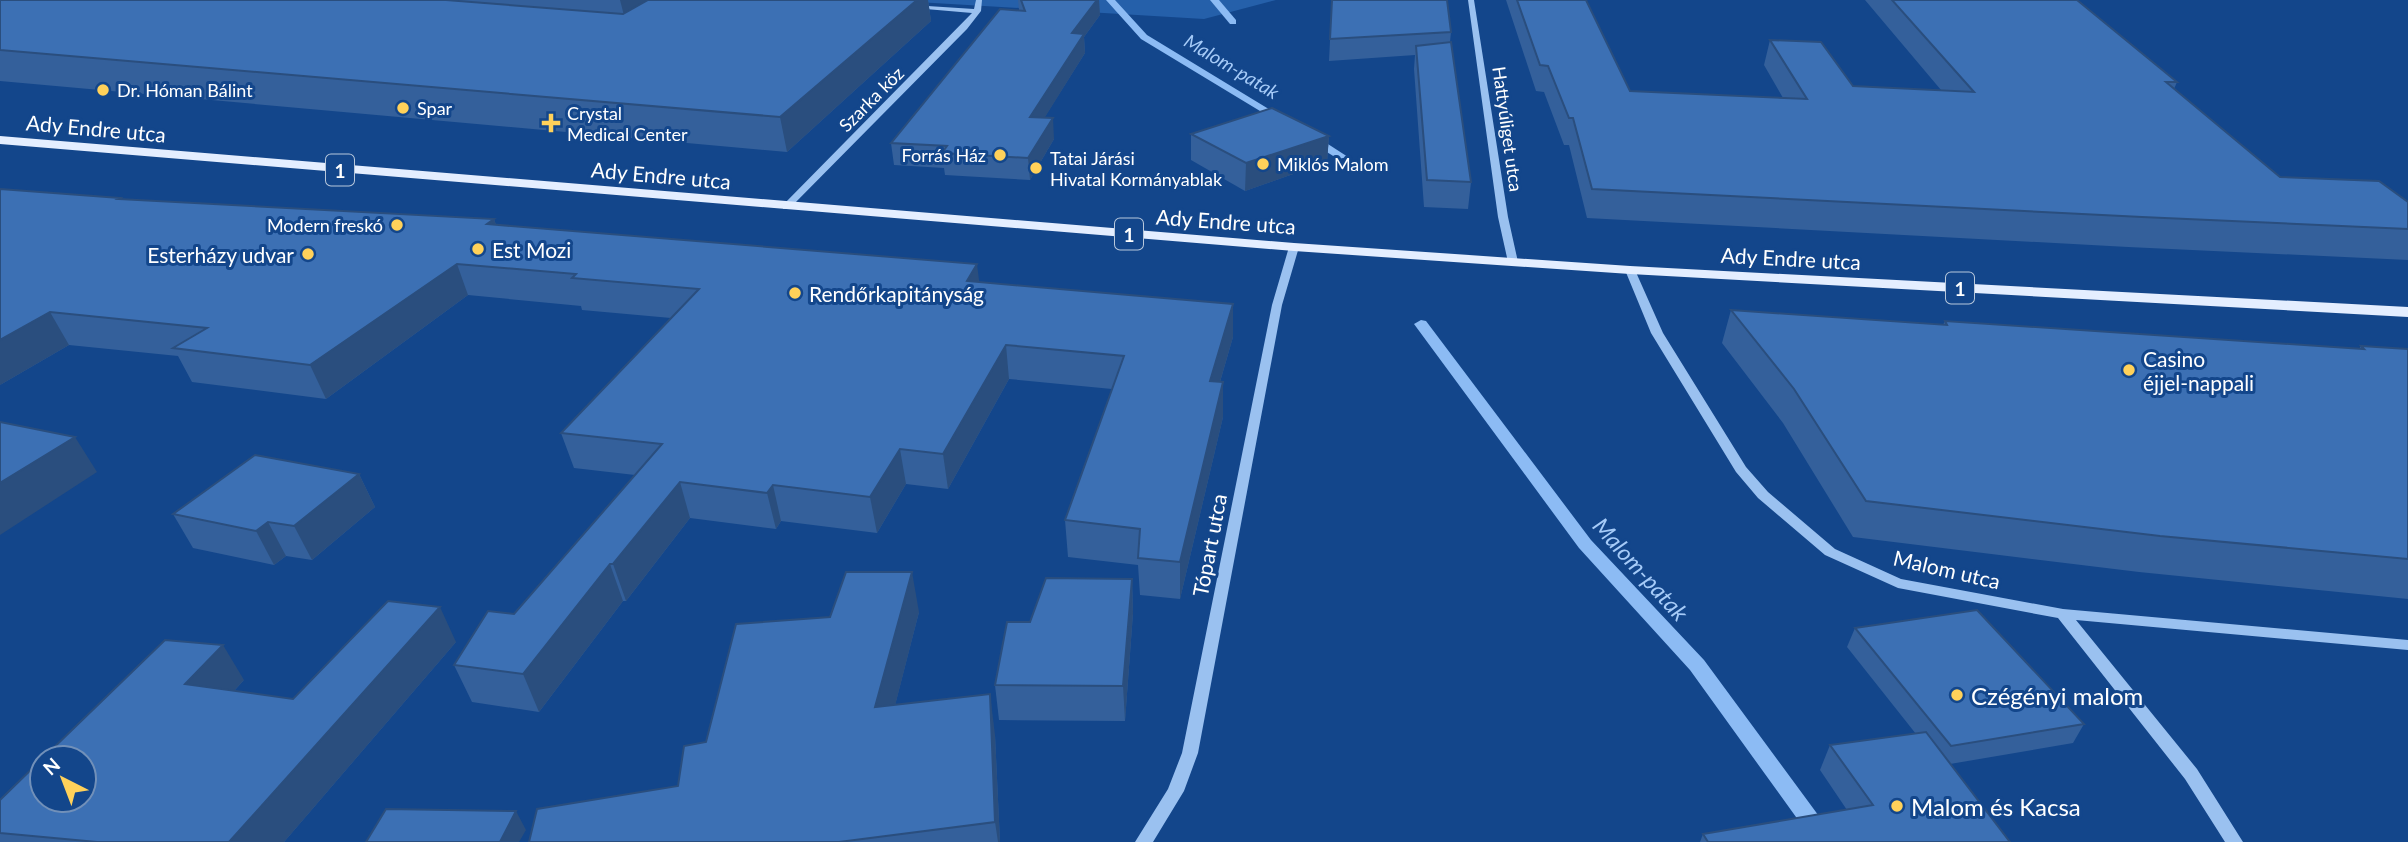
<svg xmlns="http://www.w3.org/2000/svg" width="2408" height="842" font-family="Lato,sans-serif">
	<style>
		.green { fill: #2560aa }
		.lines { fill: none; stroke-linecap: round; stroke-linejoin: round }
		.stream { fill: #8cbbf4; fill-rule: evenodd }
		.minor { fill: #9ac1f0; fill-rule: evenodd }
		.major { fill: #e4eeff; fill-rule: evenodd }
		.wall { fill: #34609b }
		.shaded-wall { fill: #2a4e7e }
		.building { fill: #3c70b4; stroke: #2a4e7e; stroke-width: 2 }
		.poi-dot { fill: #ffd15a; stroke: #13468b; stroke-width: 2.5 }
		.labels { text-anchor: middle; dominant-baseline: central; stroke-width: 6; stroke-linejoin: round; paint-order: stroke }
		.far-poi-label { font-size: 18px; fill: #fff; stroke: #13468b; text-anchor: start }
		.far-street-label { font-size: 18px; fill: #fff; stroke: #13468b }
		.far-water-label { font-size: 19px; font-style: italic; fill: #a6cbf8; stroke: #13468b }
		.shield { fill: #13468b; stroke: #b8c8dc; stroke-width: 2 }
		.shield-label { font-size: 19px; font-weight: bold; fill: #fff }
		.street-label { font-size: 21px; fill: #fff; stroke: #13468b }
		.poi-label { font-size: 21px; fill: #fff; stroke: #13468b; text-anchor: start }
		.water-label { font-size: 23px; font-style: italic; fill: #a6cbf8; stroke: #13468b }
		.near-poi-label { font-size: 24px; fill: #fff; stroke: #13468b; text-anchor: start }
	</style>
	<rect width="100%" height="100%" fill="#13468b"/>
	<polygon class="green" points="883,0 1276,0 1204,19"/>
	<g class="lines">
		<g class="stream">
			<polygon points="1106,0 1115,0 1147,35 1287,120 1278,122 1141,39"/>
			<polygon points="1210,0 1219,0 1236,20 1236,24 1230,24"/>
			<polygon points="1306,135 1314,135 1348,157 1338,159 1306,139"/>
			<polygon points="1421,320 1426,321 1591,540 1704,660 1838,842 1814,842 1690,670 1579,548 1414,324"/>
		</g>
		<g class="minor">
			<polygon points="976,0 982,0 981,11 967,29 789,209 783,209 783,205 972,13 914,8 912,7 912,5 974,9"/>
			<polygon points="1468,0 1474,0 1508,217 1518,262 1513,265 1508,262 1498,217"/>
			<polygon points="1294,244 1299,247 1282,305 1198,753 1184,791 1153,842 1135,842 1168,789 1182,753 1272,305 1289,247"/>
			<polygon points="1630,267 1635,270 1663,333 1746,467 1768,492 1835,549 1901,579 2063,609 2408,640 2408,650 2076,620 2197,769 2243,842 2225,842 2185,779 2058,618 1898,588 1825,555 1758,498 1736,472 1651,333 1625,270"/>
		</g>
		<polygon class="major" points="0,136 1294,243 1630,266 2408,307 2408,317 1630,274 1294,251 0,144"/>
	</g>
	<g class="wall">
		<polygon points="0,0 928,0 931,21 787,152 0,81"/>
		<polygon points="1018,0 1099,0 1100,15 1084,37 1085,53 1044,118 1054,139 1030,180 945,175 944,168 894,165 891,143 1019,10"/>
		<polygon points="1332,0 1451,32 1450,42 1471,182 1468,209 1424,207 1414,69 1415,55 1329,61"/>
		<polygon points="1506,0 1586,0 1630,91 1783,98 1764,65 1770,40 1853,86 1941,90 1865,0 2077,0 2177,82 2174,89 2280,177 2408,202 2408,260 2128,247 1587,218 1569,145 1564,145 1544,92 1536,91"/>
		<polygon points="1191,134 1329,136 1327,162 1245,191 1191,160"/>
		<polygon points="120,198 121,199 494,219 496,225 979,282 1233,304 1233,337 1220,382 1223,382 1223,417 1180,599 1140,595 1138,565 1068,557 1065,520 1112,389 1009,379 948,489 906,484 877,533 781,521 776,529 690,518 626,601 623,601 539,712 472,702 454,665 514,614 635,475 574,468 561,433 671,318 582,310 581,306 468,295 326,399 192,382 178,356 69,345 0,385"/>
		<polygon points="1731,310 1943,325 1945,321 2359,349 2361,346 2408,349 2408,599 2139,572 1853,537 1783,423 1722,343"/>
		<polygon points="359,474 375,507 312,560 286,556 274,565 193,548 173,514"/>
		<polygon points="1132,579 1133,613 1125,721 999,720 995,685 1030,622"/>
		<polygon points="919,612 895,705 995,735 1000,842 529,842 678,786 706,742"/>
		<polygon points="1855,628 2084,724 2073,743 1950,764 2010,842 1700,842 1703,834 1847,810 1820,770 1830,745 1916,734 1847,647"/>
		<polygon points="456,642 284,842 0,842 0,800 244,680 234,691 293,699"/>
	</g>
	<g class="shaded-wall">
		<polygon points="620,0 684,0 629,35"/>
		<polygon points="917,0 928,0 931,21 787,152 780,117"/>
		<polygon points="1097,0 1099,0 1100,15 1084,37 1085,53 1032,138 1030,117 1072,33"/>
		<polygon points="1053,118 1054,139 1030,180 1028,158"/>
		<polygon points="1329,136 1327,162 1245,191 1246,163"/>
		<polygon points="494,219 505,250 487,224"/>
		<polygon points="457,264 468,295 326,399 310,365"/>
		<polygon points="977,264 981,296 967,281"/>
		<polygon points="1233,304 1233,337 1210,416 1210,381"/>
		<polygon points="50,312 69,345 0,385 0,340"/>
		<polygon points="1006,345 1009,379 948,489 943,454"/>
		<polygon points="1223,382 1223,417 1180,599 1180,562"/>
		<polygon points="75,437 97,472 0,535 0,483"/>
		<polygon points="900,449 906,484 877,533 870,497"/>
		<polygon points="359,474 375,507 312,560 294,526"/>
		<polygon points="680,482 690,518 626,601 613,564"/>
		<polygon points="773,485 781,521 776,529 767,493"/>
		<polygon points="268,522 286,556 274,565 256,531"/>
		<polygon points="610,564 623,601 539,712 523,674"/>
		<polygon points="912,572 919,612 884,749 875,707"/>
		<polygon points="1132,579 1133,613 1125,721 1123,686"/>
		<polygon points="440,607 456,642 284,842 229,842"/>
		<polygon points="223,645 244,680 208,719 185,684"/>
		<polygon points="990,694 995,735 1000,842 998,842 995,822"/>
		<polygon points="516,811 526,830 519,842 500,842"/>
	</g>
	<g class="building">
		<polygon points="0,0 446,0 623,14 648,0 917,0 780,117 0,50"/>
		<polygon points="1021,0 1097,0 1072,33 1084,34 1030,117 1053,118 1028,158 942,153 947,146 891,143 1000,9 1025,11"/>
		<polygon points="1332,0 1447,0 1451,32 1330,39"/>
		<polygon points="1517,0 1586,0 1630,91 1807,99 1770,40 1821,42 1853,86 1974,92 1892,0 2077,0 2177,82 2166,82 2280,177 2379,181 2408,202 2408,229 2142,217 1592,189 1573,118 1569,118 1548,66 1540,65"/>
		<polygon points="1451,42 1471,182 1427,180 1416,46"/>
		<polygon points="1272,108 1329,136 1246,163 1191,134"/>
		<polygon points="0,189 120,198 118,199 494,219 487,224 977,264 967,281 1233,304 1210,381 1223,382 1180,562 1138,558 1140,529 1065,520 1124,356 1006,345 943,454 900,449 870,497 773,485 767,493 680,482 613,564 610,564 523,674 454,665 488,611 514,614 662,444 561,433 699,289 572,278 576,274 457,264 310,365 173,348 207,328 50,312 0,340"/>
		<polygon points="1731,310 1947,325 1945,321 2364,349 2361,346 2408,349 2408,559 2160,536 1866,501 1794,389"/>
		<polygon points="0,422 75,437 0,483"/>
		<polygon points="255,455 359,474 294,526 268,522 256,531 173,514"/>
		<polygon points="846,572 912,572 875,707 990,694 995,822 839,842 529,842 537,809 678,786 684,746 706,742 736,624 830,617"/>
		<polygon points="1046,578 1132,579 1123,686 995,685 1007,622 1030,622"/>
		<polygon points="388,601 440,607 229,842 97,842 0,833 0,800 42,759 42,800 84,800 84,758 43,758 165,640 223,645 185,684 293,699"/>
		<polygon points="1977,610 2084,724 1951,746 1855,628"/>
		<polygon points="1926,732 2010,842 1708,842 1703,834 1873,805 1830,745"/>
		<polygon points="386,809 516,811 500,842 366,842"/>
	</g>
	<g class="poi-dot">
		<circle cx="103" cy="90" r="7"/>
		<circle cx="403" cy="108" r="7"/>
		<path d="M547.5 112.5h7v7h7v7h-7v7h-7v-7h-7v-7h7z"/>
		<circle cx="1000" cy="155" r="7"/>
		<circle cx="1263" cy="164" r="7"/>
		<circle cx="1036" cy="168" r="7"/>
		<circle cx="397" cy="225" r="7"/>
		<circle cx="478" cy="249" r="7"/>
		<circle cx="308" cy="254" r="7"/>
		<circle cx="795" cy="293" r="7"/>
		<circle cx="2129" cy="370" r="7"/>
		<circle cx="1957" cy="695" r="7"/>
		<circle cx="1897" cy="806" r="7"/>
	</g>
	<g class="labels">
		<g class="far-poi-label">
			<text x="117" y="90">Dr. Hóman Bálint</text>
			<text x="417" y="108">Spar</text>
			<text x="567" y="113">Crystal<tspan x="567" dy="21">Medical Center</tspan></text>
			<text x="986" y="155" text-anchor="end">Forrás Ház</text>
			<text x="1050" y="158">Tatai Járási<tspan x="1050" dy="21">Hivatal Kormányablak</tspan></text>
			<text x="1277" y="164">Miklós Malom</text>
			<text x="383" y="225" text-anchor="end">Modern freskó</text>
		</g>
		<g class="far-street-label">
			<text transform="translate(871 99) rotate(-45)">Szarka köz</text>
			<text transform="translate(1508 129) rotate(82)">Hattyúliget utca</text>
		</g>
		<g class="far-water-label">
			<text transform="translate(1232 66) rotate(31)">Malom-patak</text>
		</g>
		<g class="shield">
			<rect x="326" y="154.5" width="28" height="31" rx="5"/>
			<rect x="1115" y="218.5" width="28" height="31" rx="5"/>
			<rect x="1946" y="272.5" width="28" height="31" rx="5"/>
		</g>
		<g class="shield-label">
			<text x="340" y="170">1</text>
			<text x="1129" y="234">1</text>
			<text x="1960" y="288">1</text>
		</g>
		<g class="street-label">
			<text transform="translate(96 128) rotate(5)">Ady Endre utca</text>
			<text transform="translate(661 175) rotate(5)">Ady Endre utca</text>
			<text transform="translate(1226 221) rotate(4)">Ady Endre utca</text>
			<text transform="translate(1791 258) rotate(3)">Ady Endre utca</text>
			<text transform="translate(1209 545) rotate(-79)">Tópart utca</text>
			<text transform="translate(1947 569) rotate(13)">Malom utca</text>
		</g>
		<g class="poi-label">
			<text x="492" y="249">Est Mozi</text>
			<text x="294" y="254" text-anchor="end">Esterházy udvar</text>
			<text x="809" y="293">Rendőrkapitányság</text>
			<text x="2143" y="358">Casino<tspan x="2143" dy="24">éjjel-nappali</tspan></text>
		</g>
		<g class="water-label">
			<text transform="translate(1641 569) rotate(48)">Malom-patak</text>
		</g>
		<g class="near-poi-label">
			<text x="1971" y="695">Czégényi malom</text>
			<text x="1911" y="806">Malom és Kacsa</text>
		</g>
	</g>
	<g transform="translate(63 779) rotate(318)"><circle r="33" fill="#13468b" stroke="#7190b9" stroke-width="2"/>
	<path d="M0-5L12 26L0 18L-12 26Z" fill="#ffd15a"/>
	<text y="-10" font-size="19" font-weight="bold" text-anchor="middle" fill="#ffffff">N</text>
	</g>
</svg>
